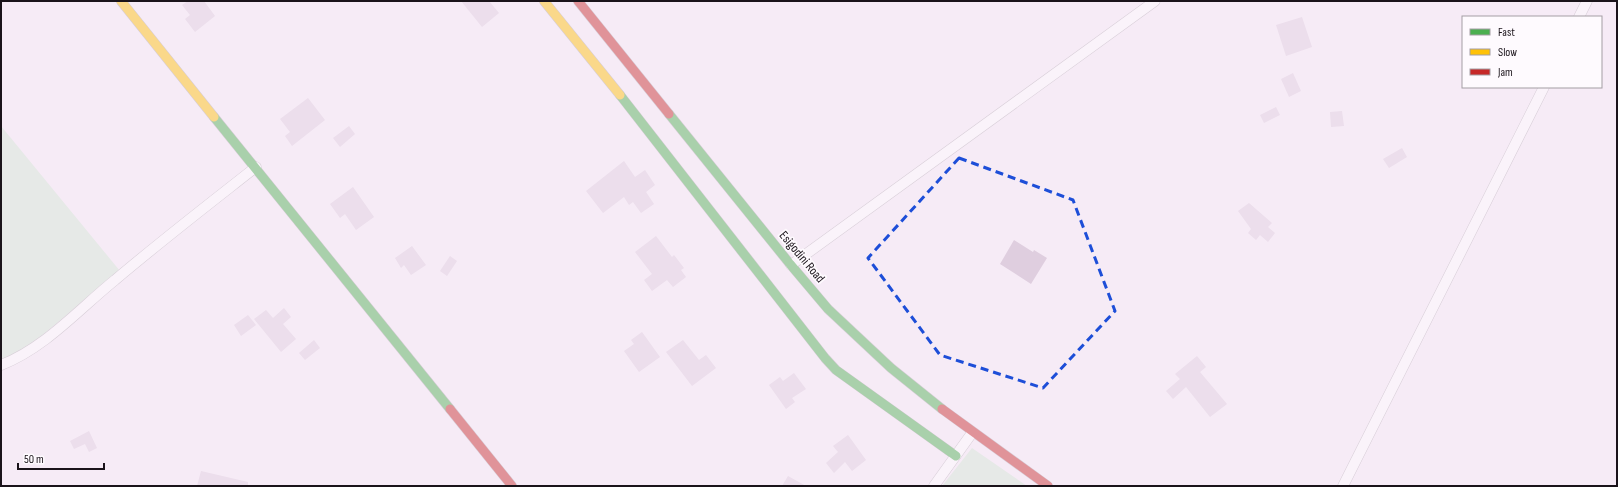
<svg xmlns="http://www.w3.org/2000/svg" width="1618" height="487" font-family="'Sofia Sans Condensed',sans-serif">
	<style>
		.green { fill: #d3e6d5 }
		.building { fill: #dfcedf }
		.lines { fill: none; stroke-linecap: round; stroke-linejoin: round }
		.street-casing { stroke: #b2aab2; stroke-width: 11 }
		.fast-casing { stroke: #b2aab2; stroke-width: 10 }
		.slow-casing { stroke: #b2aab2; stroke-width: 10 }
		.jam-casing { stroke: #b2aab2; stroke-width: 10 }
		.street { stroke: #fefcfe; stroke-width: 10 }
		.fast { stroke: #4caf50; stroke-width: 9 }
		.slow { stroke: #ffc107; stroke-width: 9 }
		.jam { stroke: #c62828; stroke-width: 9 }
		.marked { fill: none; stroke: #1d4ed8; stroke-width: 3; stroke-dasharray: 8 5; stroke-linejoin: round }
		.labels { text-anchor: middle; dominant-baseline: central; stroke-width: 3.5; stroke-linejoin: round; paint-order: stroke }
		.street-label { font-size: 13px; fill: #1a131a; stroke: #fefafe }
	</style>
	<rect width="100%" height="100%" fill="#f6ebf6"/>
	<g class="green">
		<polygon points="1,126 120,271 27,348 1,362"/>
		<polygon points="972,448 1027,486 942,486"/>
	</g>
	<g class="building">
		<polygon points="188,1 204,1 215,16 195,32 185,19 190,15 182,5"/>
		<polygon points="461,1 489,1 499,13 482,27"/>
		<polygon points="1302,17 1312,47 1286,56 1276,25"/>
		<polygon points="1293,73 1301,91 1289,97 1281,79"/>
		<polygon points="308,98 325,120 292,146 285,136 290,132 280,119"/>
		<polygon points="1276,107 1280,115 1264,123 1260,115"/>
		<polygon points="1342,111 1344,126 1331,127 1330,112"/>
		<polygon points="349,126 355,134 340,147 333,138"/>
		<polygon points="1402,148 1407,157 1389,168 1383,159"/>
		<polygon points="624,161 635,177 645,170 655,185 646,192 654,204 641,213 633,202 629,205 624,197 603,213 586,191"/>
		<polygon points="353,187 374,217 356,230 345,214 340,218 330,204"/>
		<polygon points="1249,203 1272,223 1268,227 1275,233 1268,242 1260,235 1256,240 1248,233 1251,229 1238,211"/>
		<polygon points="656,236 672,257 674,255 684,268 681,270 686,277 673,287 667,280 652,291 644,280 652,274 635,252"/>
		<polygon points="1014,240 1033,252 1034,250 1047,258 1031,284 1000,264"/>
		<polygon points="412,246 426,265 411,275 404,265 401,268 395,258"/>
		<polygon points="450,256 457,261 447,276 440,271"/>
		<polygon points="284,308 291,317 283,324 296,339 281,352 254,319 266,310 273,318"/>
		<polygon points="248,315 256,325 241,336 234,325"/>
		<polygon points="642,332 660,357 639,372 624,351 634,344 631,340"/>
		<polygon points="314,340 320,348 305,360 299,353"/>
		<polygon points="683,340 699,360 706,355 716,368 692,386 666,352"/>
		<polygon points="1197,356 1206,367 1200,372 1227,404 1210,417 1186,387 1173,399 1166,391 1180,379 1175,374"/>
		<polygon points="794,373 806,389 792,398 795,402 786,409 769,385 780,377 783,381"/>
		<polygon points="89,431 97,448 89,452 85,444 74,449 70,441"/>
		<polygon points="848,435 866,460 852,471 845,462 834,473 826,463 838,452 833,446"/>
		<polygon points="201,471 248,482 248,486 197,486"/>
		<polygon points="788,476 806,486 782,486"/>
	</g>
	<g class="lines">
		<defs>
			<g id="street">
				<polyline points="1579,17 1587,1"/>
				<polyline points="791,265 1155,1"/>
				<path d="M1 365C45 348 79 309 115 280 161 241 209 204 256 167"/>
				<polyline points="934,486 972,433"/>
				<polyline points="1343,486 1544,87"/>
			</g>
			<g id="fast">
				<polyline points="620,95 825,358 836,370 956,456"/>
				<polyline points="669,114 790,264 828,309 891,368 942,409"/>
				<polyline points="214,117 450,409"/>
			</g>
			<g id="slow">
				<polyline points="121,1 214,117"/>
				<polyline points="544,1 620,95"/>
			</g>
			<g id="jam">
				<polyline points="578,1 669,114"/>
				<polyline points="450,409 512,486"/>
				<polyline points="942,409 1048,486"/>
			</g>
		</defs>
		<use href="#street" class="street-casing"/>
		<use href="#fast" class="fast-casing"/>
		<use href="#slow" class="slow-casing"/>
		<use href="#jam" class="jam-casing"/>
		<use href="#street" class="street"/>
		<use href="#fast" class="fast"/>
		<use href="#slow" class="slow"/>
		<use href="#jam" class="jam"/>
	</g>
	<path d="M0 0H1618V487H0ZM959 158 1073 200 1115 311 1043 388 940 355 868 258Z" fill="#f6ebf6" fill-opacity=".55" fill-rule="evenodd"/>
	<path class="marked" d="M959 158 1073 200 1115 311 1043 388 940 355 868 258Z"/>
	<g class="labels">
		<g class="street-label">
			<text transform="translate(802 257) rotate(50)">Esigodini Road</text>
		</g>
	</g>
	<rect width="1618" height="487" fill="none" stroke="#1a131a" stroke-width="4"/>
	<rect x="1462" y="16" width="140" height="72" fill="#fefafe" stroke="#a39ea3"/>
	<rect x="1470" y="29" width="20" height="6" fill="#4caf50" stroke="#a39ea3"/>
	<text x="1498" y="36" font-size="12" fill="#1a131a">Fast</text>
	<rect x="1470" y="49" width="20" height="6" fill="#ffc107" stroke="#a39ea3"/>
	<text x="1498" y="56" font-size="12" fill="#1a131a">Slow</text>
	<rect x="1470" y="69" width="20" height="6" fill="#c62828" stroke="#a39ea3"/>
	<text x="1498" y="76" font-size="12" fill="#1a131a">Jam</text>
	<path d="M18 463v6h86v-6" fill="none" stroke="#1a131a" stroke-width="2"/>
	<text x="24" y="463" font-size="12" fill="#1a131a" stroke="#fefafe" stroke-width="3" paint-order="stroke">50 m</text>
</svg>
